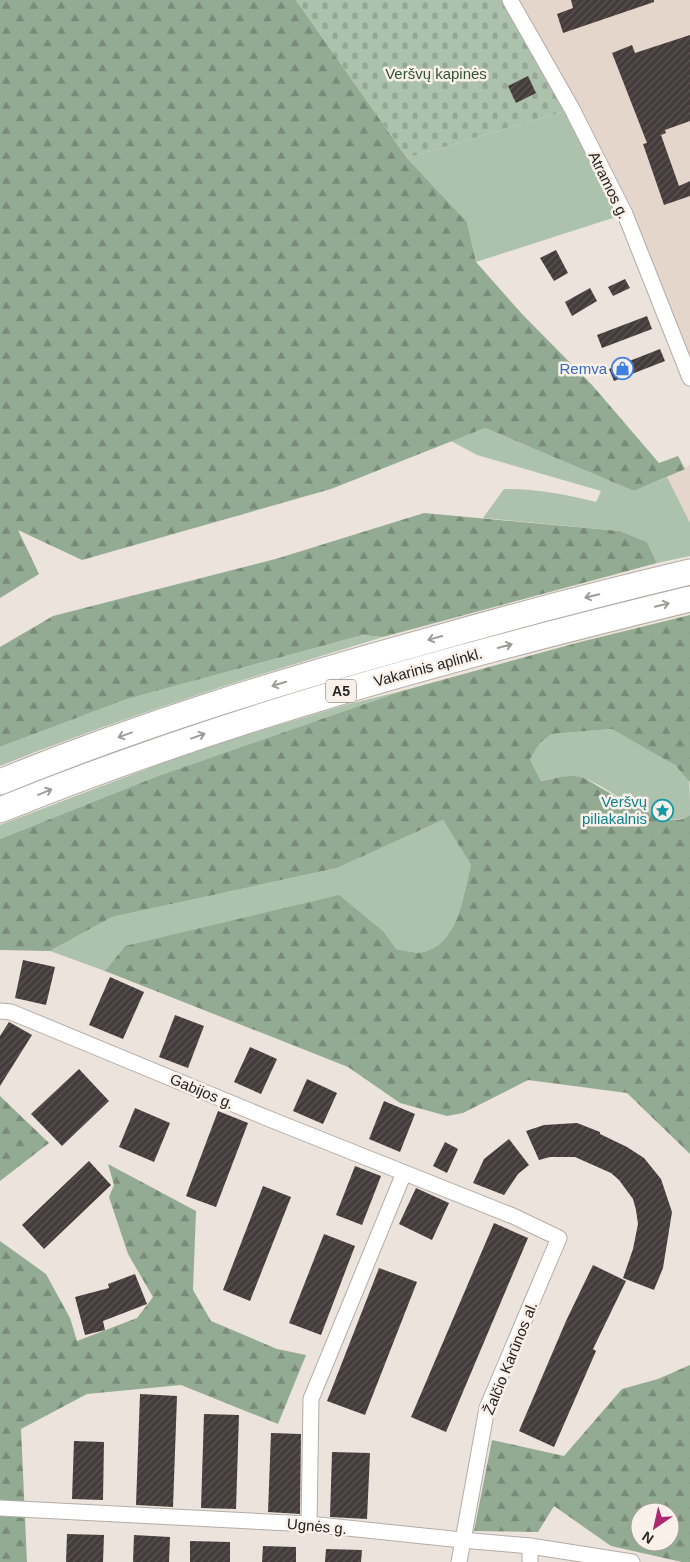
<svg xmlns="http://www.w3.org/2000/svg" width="690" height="1562" font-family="Arial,sans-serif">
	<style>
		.built { fill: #e4d6ca }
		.grass { fill: #acc2ac }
		.forest { fill: url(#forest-firs); fill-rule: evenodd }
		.cemetery { fill: url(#cemetery-stones) }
		.building { fill: url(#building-hatch) }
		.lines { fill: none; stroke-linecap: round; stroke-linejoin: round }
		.minor-casing { stroke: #b4aca6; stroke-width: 17 }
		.trunk-casing { stroke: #b4aca6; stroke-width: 27 }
		.minor { stroke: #fff; stroke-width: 15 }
		.trunk { stroke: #fff; stroke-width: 25 }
		.oneway { stroke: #9d9c9b }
		.labels { text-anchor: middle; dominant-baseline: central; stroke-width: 5; stroke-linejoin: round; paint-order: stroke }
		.shield { fill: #f8f0e9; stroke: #65605c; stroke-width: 1 }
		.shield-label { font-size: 14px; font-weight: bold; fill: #262320 }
		.park-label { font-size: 15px; fill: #305631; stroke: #f8f0e9 }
		.street-label { font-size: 15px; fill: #262320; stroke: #f8f0e9 }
		.shop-label { font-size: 15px; fill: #366cbe; stroke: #f8f0e9; text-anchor: end }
		.culture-label { font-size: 15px; fill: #0d838f; stroke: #f8f0e9; text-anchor: end }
	</style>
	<defs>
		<pattern id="forest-firs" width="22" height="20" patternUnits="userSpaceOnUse" patternTransform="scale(1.25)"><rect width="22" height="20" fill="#93ab92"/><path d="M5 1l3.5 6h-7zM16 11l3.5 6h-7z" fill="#788b77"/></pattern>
		<pattern id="cemetery-stones" width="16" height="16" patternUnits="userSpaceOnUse" patternTransform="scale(1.25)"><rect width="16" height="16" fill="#acc2ac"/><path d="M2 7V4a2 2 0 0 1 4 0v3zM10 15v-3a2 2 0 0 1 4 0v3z" fill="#94a694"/></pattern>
		<pattern id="building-hatch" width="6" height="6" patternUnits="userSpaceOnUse" patternTransform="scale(1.25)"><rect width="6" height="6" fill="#453b3b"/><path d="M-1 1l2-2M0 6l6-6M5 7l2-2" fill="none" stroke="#5d5555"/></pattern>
	</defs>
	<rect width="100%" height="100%" fill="#ebe3dc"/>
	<g class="built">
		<polygon points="510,0 690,0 690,378 625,214"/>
		<polygon points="690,465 690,523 667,477"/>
	</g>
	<g class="grass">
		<polygon points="572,109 625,214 476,262 467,222 407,158"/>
		<path d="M485 428 634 491 667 477 690 523V556L657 563 647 542 620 531 483 518 504 489C535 489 565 494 596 502L601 491 477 455 451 441Z"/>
		<polygon points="690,583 690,590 0,799 0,793 46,774 274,695 452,644"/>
		<path d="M363 635 383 637C254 676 125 716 0 766V747L127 699Z"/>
		<polygon points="402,691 158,776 0,839 0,825 199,749 349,704"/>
		<path d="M613 729C632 740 679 761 689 780 690 789 690 805 690 815 662 835 610 786 583 778 569 774 555 778 541 781L530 759 540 743 552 734Z"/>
		<path d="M443 820 471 865C463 895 459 944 423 952 415 954 404 950 396 949L384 932 125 946 105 971 50 951 112 917 337 868Z"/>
	</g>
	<g class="forest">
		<polygon points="0,0 296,0 407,158 467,222 476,262 522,314 592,385 659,463 678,456 685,469 634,491 485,428 331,489 82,560 18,530 39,574 0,598"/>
		<polygon points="424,513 620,531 647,542 657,563 383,637 363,635 127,699 0,747 0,647 53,616 279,558"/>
		<path d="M690 615V782L675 765 612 729 552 734 540 743 530 759 541 781C556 778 569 773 584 778 603 789 656 822 676 820 681 820 686 818 690 815V1154L627 1093 528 1080 463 1113 447 1116 400 1103 348 1067 105 971 125 946 339 895 384 932 396 949C404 950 415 954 423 952 459 944 463 895 471 865L443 820 337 868 112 917 50 951 0 950V839L158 776 402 691 580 642Z"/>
		<polygon points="0,1096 49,1143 0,1181"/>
		<polygon points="108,1164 196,1211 193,1290 211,1321 277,1349 306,1355 278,1424 181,1385 87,1394 21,1429 27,1562 0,1562 0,1241 46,1274 70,1318 77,1341 137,1318 153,1297 128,1254 109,1197 114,1185"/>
		<path d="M690 1365V1562H682L611 1546 554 1506 538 1532 474 1531 492 1440 564 1456 622 1389 658 1379ZM640 1512H670V1542H640Z"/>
	</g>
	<polygon class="cemetery" points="296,0 510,0 572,109 407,158"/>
	<g class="building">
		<polygon points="571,0 654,0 654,2 563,33 557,14 573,8"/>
		<polygon points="690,35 690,121 665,130 666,133 661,135 679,186 690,181 690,196 664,205 643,144 647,143 612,53 632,45 635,53"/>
		<polygon points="528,76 536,93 516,103 508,86"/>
		<polygon points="556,250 568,273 554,281 540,258"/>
		<polygon points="625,279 630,288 613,296 608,287"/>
		<polygon points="590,288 597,301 572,316 565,302"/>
		<polygon points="647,316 652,329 602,348 597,335"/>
		<polygon points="660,349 665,361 614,381 609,369"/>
		<polygon points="23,960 55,967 46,1005 15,998"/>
		<polygon points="110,977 144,992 123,1039 89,1025"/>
		<polygon points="175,1015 204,1026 188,1068 159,1057"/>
		<polygon points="9,1022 32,1035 0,1086 0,1036"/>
		<polygon points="250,1047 277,1059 261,1094 234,1082"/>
		<polygon points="79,1069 109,1101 62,1146 31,1114"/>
		<polygon points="307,1079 337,1093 323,1124 293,1111"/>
		<polygon points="384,1101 415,1114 400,1152 369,1139"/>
		<polygon points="135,1108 170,1123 154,1162 119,1147"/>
		<polygon points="218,1111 248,1123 216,1207 186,1196"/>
		<polygon points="577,1123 600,1132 600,1134 627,1147 644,1158 661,1179 672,1212 663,1268 654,1290 623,1278 633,1249 638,1224 636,1210 633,1199 619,1180 611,1173 575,1157 550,1157 539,1160 526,1131 544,1125"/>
		<polygon points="509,1139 529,1165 518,1174 504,1195 473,1183 484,1159"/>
		<polygon points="445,1142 458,1149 447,1173 433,1166"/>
		<polygon points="89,1161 111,1185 44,1249 22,1225"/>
		<polygon points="355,1166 381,1176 362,1225 336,1215"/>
		<polygon points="263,1186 291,1197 250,1301 223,1290"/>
		<polygon points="416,1188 449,1203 432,1240 399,1224"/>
		<polygon points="494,1223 528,1238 446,1432 411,1417"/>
		<polygon points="324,1234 355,1246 321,1335 289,1323"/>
		<polygon points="593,1265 626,1281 593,1349 596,1351 554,1447 519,1431 566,1321"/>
		<polygon points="379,1268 417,1282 365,1415 327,1401"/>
		<polygon points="135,1274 147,1304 103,1321 105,1330 85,1335 75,1297 109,1288 108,1284"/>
		<polygon points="140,1394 177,1396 173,1507 136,1505"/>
		<polygon points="204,1414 239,1415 236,1509 201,1508"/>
		<polygon points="271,1433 301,1434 300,1514 268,1512"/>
		<polygon points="74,1441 104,1442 103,1500 72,1499"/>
		<polygon points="332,1452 370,1453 367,1519 330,1517"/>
		<polygon points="67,1534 104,1535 103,1562 66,1562"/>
		<polygon points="134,1535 170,1537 169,1562 133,1562"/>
		<polygon points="190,1541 230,1542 230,1562 190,1562"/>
		<polygon points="263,1546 296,1547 296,1562 262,1562"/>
		<polygon points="326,1549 362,1550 361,1562 325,1562"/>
	</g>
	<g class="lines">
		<defs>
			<g id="minor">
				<polyline points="510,0 572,109 625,214 690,378"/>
				<polyline points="0,1011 11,1012 272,1120 513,1216 559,1238 487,1408 459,1562"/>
				<polyline points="0,1508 309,1524 462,1540 530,1546 632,1562"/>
				<polyline points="309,1524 311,1399 404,1173"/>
				<polyline points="530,1562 530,1546"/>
			</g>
			<g id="trunk">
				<path d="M0 782C139 725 282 681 427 641 514 616 602 593 690 572"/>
				<path d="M0 810C224 719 456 656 690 599"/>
			</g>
		</defs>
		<use href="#minor" class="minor-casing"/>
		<use href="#trunk" class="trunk-casing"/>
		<use href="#minor" class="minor"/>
		<use href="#trunk" class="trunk"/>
	</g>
	<defs><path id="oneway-shaft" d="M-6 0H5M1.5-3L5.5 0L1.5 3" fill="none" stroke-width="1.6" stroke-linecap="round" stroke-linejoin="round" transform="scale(1.25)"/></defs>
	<g class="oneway">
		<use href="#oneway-shaft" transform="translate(592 596) rotate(166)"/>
		<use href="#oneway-shaft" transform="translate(662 605) rotate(-14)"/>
		<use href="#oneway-shaft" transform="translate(435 638) rotate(165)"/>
		<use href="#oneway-shaft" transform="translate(505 646) rotate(-15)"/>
		<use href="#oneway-shaft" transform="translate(279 684) rotate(163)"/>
		<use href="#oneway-shaft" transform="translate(125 735) rotate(160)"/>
		<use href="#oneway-shaft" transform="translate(198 736) rotate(-20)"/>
		<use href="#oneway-shaft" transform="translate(45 792) rotate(-22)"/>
	</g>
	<defs>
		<symbol id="shop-ring" viewBox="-11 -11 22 22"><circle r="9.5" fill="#f8f0e9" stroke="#3f7fe0" stroke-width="1.5"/><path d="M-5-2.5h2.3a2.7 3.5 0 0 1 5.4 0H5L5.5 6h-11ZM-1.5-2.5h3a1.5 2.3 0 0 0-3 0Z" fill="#3f7fe0"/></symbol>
		<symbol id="sight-ring" viewBox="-11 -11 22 22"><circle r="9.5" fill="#f8f0e9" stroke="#0f9aa8" stroke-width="1.5"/><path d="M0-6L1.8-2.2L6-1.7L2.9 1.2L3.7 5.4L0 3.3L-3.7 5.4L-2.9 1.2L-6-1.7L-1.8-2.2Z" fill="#0f9aa8"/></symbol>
	</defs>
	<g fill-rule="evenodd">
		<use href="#shop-ring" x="610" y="356" width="25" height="25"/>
		<use href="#sight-ring" x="650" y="798" width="25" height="25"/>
	</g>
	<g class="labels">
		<rect class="shield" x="326" y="679.5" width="30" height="23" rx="4"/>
		<g class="shield-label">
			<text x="341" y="691">A5</text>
		</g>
		<g class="park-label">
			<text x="436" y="73">Veršvų kapinės</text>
		</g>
		<g class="street-label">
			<text transform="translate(609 185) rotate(64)">Atramos g.</text>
			<text transform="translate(428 667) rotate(-15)">Vakarinis aplinkl.</text>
			<text transform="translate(202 1091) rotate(23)">Gabijos g.</text>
			<text transform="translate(510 1358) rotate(-68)">Žalčio Karūnos al.</text>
			<text transform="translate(317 1526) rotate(5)">Ugnės g.</text>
		</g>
		<g class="shop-label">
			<text x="607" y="368">Remva</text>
		</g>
		<g class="culture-label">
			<text x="647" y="801">Veršvų<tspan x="647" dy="17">piliakalnis</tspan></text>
		</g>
	</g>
	<g transform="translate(655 1527) rotate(214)"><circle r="24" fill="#f8f0e9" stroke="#a49e99"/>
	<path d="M0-4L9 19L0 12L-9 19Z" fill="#ad2871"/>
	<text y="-8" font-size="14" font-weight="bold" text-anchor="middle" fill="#262320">N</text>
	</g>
</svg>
